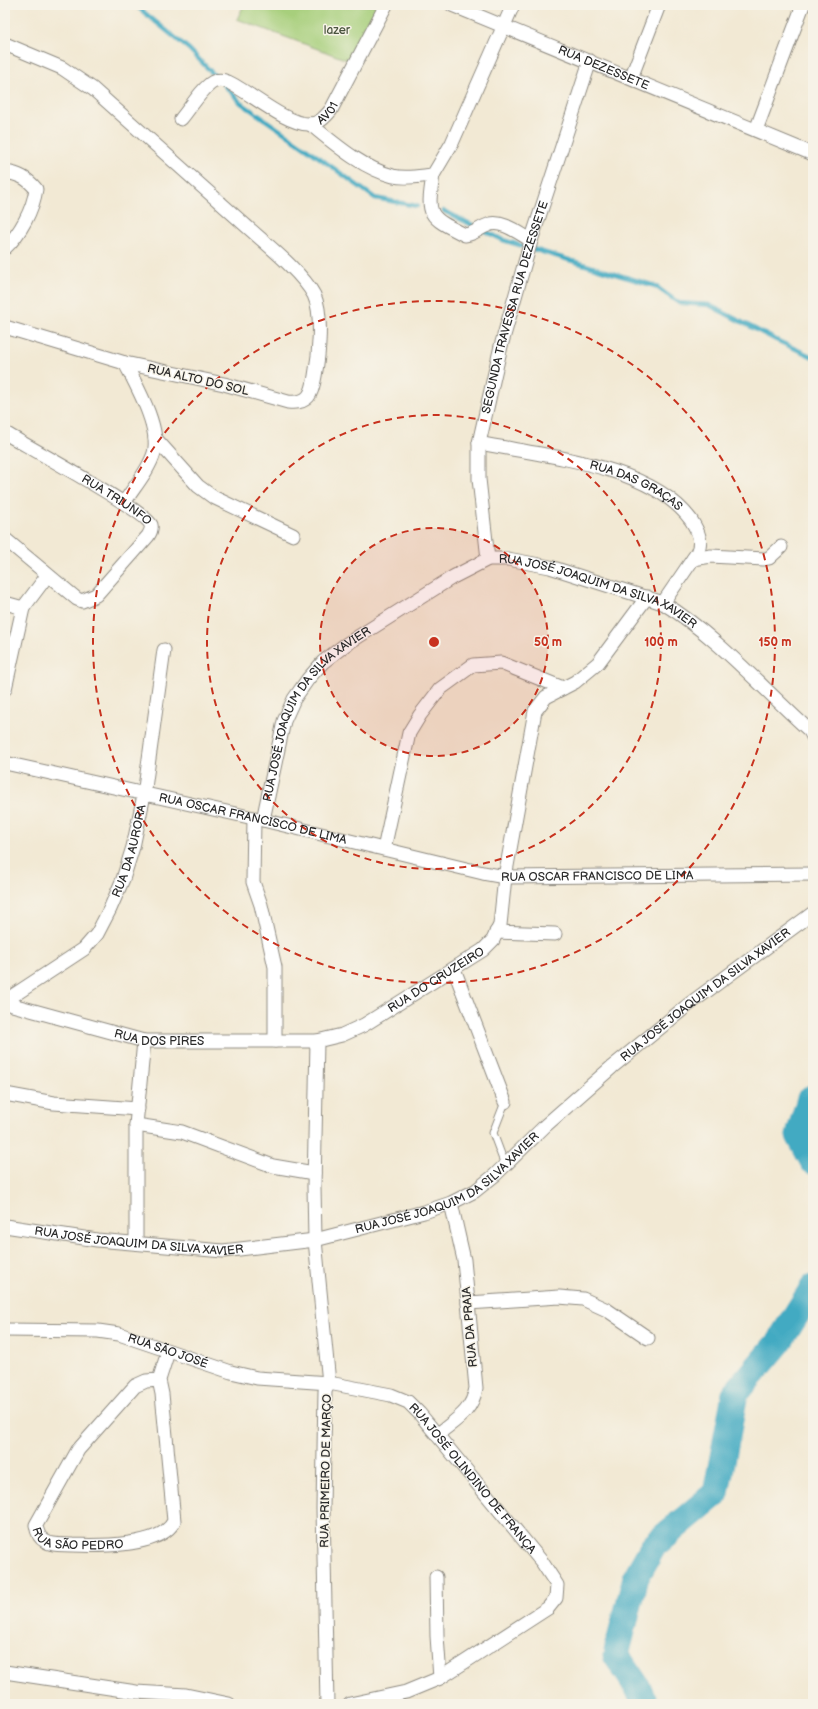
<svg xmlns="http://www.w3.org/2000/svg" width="818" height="1709" font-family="'Balsamiq Sans',sans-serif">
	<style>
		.green { fill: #a7cf7b; stroke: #697d53 }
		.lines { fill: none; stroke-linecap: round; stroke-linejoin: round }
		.stream { stroke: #42aac2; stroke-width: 4.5 }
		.river { stroke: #42aac2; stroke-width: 27 }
		.service-casing { stroke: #8e8a80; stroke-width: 9 }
		.minor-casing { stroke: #8e8a80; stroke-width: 15 }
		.service { stroke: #fff; stroke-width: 7 }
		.minor { stroke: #fff; stroke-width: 13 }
		.ring { fill: none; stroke: #c8321e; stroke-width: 2; stroke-dasharray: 7 5 }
		.labels { text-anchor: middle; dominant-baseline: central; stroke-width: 3; stroke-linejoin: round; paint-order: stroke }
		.park-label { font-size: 12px; fill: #4a543f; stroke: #f7f3e8 }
		.street-label { font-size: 12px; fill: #2b2b2b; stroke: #f7f3e8 }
		.centre { fill: #c8321e; stroke: #f7f3e8; stroke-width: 2 }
		.ring-label { font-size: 12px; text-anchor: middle; font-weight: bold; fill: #c8321e; stroke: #f7f3e8; stroke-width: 3; stroke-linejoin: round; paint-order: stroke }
	</style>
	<rect width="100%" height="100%" fill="#f7f3e8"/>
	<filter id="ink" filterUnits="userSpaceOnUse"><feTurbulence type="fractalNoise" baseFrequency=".025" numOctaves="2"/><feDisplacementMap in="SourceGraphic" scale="8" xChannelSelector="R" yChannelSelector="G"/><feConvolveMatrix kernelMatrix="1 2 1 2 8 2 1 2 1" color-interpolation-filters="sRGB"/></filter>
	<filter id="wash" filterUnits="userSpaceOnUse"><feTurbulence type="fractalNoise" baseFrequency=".012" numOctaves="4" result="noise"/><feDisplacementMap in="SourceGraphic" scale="16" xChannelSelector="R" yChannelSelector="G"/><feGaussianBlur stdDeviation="0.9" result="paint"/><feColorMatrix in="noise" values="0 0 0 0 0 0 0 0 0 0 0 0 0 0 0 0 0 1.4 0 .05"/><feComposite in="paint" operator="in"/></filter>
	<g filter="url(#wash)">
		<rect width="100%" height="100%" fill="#f2e9d4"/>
		<polygon class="green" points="244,5 381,5 350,61 237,19"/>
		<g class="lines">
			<g class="stream">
				<polyline points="135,5 189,49 217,78"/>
				<polyline points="225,86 241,103 306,148 375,198 417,206"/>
				<polyline points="444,211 503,240 655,286 679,303 709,305 776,340 813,357"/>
			</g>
			<g class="river">
				<polyline points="813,1098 810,1099 799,1135 813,1161"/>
				<polyline points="645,1704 638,1688 616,1655 636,1577 654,1545 716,1493 735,1394 779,1342 813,1288"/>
			</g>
		</g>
	</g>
	<g filter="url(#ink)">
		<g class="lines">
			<defs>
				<polyline id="service" points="505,1165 493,1133 505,1102"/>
				<g id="minor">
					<path id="s1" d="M452 5 813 154"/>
					<path d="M5 44 62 68 93 89C144 134 194 179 244 224 264 242 302 272 314 295 323 314 319 355 315 376 312 394 309 404 288 402L224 384 125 363 5 327"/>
					<polyline points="631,78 659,5"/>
					<path id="s2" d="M181 119C189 110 202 88 213 82 217 80 223 80 228 82 248 91 287 125 309 124 319 124 325 117 331 110L386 5"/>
					<path d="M310 124C335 144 362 168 393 176 406 179 421 176 433 175L452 143 513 5"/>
					<polyline points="756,130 803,5"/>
					<path d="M5 172C19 174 27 178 36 189 33 210 20 234 5 248"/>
					<path d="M433 175C427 216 427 216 465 235 475 234 479 228 488 225 501 219 520 234 531 240"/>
					<path id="s3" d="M5 433C25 445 146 511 151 525 152 529 150 533 148 536L96 595 82 601 77 599 5 539"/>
					<polyline points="155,438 198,486 213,497 293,535"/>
					<path id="s4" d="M479 443C543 456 650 464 691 520 698 531 703 541 697 553L663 603"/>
					<path d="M124 503C134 487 149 470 154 453 161 428 136 385 125 363"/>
					<path id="s5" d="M488 559 479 479V443L501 346 531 241 590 61"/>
					<polyline points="693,559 711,556 764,559 769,558 781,547"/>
					<polyline points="5,603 23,608"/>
					<polyline points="5,689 23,608 47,576"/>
					<path id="s6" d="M5 763 263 820 483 873 505 877 813 874"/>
					<polyline points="254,818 253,882 261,905 275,967 275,1041"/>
					<path id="s7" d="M263 820 284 721 294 699 308 679 323 662 345 645 453 577 488 559H508L550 567 663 603C717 636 763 689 810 731L813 737"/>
					<polyline points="384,849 409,733 420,715 440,689 473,665 501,663 563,688"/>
					<polyline points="496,932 555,934"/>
					<polyline points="454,969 505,1102"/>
					<path id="s8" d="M5 1001 84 949 97 934 110 909 123 879 133 847 144 795 164 650"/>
					<path id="s9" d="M5 1003 144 1041H317L342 1035 364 1025 483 950 493 940 500 925 505 877 535 711 546 697 575 682 598 663 647 597"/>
					<polyline points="317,1041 314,1186 315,1240 329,1383 325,1391 323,1508 327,1704"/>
					<polyline points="5,1094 54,1103 138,1109"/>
					<polyline points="136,1125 182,1132 273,1166 314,1173"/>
					<path id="s10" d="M5 1226 97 1240 223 1251 315 1240 424 1212 451 1203 475 1191 495 1175 546 1125 612 1067 688 1005 813 913"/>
					<polyline points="136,1243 136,1125 144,1041"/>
					<polyline points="468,1303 559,1297 583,1299 607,1310 648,1338"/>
					<path id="s11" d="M5 1330 98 1331 119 1334 231 1372 257 1378 329 1383 391 1395 408 1402 419 1413 542 1562 557 1585 556 1598 548 1608 440 1678 406 1692 350 1704"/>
					<path id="s12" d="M159 1380 146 1381 135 1386 78 1450 36 1525C37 1532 39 1538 45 1541 52 1546 64 1544 72 1545 97 1546 162 1547 174 1521L162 1394 159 1380 168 1352"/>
					<path d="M437 1435C455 1420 472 1412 476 1388L464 1260 451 1203"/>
					<polyline points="436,1577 437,1636 440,1678"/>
					<polyline points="5,1672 136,1692 186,1695 229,1704"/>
				</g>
			</defs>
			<use href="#service" class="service-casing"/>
			<use href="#minor" class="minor-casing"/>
			<use href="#service" class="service"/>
			<use href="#minor" class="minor"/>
		</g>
	</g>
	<circle cx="434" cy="642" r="114" fill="#c8321e" fill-opacity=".12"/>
	<g class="ring">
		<circle cx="434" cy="642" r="114"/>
		<circle cx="434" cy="642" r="227"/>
		<circle cx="434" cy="642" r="341"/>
	</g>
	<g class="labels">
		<g class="park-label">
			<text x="337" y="30">lazer</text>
		</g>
		<g class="street-label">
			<text stroke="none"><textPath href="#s1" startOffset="164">RUA DEZESSETE</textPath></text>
			<text stroke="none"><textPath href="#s2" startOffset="179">AV01</textPath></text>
			<text stroke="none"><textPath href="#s5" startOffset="257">SEGUNDA TRAVESSA RUA DEZESSETE</textPath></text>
			<text transform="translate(198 380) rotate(13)">RUA ALTO DO SOL</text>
			<text stroke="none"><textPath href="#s4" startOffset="164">RUA DAS GRAÇAS</textPath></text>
			<text stroke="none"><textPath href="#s3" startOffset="130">RUA TRIUNFO</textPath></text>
			<text stroke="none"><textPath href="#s7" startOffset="483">RUA JOSÉ JOAQUIM DA SILVA XAVIER</textPath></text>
			<text stroke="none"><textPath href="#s7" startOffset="124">RUA JOSÉ JOAQUIM DA SILVA XAVIER</textPath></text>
			<text stroke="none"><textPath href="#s6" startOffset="254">RUA OSCAR FRANCISCO DE LIMA</textPath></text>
			<text stroke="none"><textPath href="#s8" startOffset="204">RUA DA AURORA</textPath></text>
			<text stroke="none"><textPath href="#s6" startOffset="605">RUA OSCAR FRANCISCO DE LIMA</textPath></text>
			<text stroke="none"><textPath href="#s9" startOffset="452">RUA DO CRUZEIRO</textPath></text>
			<text stroke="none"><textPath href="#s10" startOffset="783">RUA JOSÉ JOAQUIM DA SILVA XAVIER</textPath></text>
			<text stroke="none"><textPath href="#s9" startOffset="159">RUA DOS PIRES</textPath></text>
			<text stroke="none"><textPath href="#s10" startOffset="459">RUA JOSÉ JOAQUIM DA SILVA XAVIER</textPath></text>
			<text stroke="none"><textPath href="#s10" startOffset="135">RUA JOSÉ JOAQUIM DA SILVA XAVIER</textPath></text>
			<text transform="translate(470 1327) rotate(-95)">RUA DA PRAIA</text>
			<text stroke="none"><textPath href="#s11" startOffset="166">RUA SÃO JOSÉ</textPath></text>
			<text transform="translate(326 1471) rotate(-89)">RUA PRIMEIRO DE MARÇO</text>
			<text stroke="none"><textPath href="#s11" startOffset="513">RUA JOSÉ OLINDINO DE FRANÇA</textPath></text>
			<text stroke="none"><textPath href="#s12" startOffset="247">RUA SÃO PEDRO</textPath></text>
		</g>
	</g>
	<circle cx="434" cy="642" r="6" class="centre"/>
	<g class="ring-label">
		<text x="548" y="646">50 m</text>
		<text x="661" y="646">100 m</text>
		<text x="775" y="646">150 m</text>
	</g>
	<rect width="818" height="1709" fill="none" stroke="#f7f3e8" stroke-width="20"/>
</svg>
